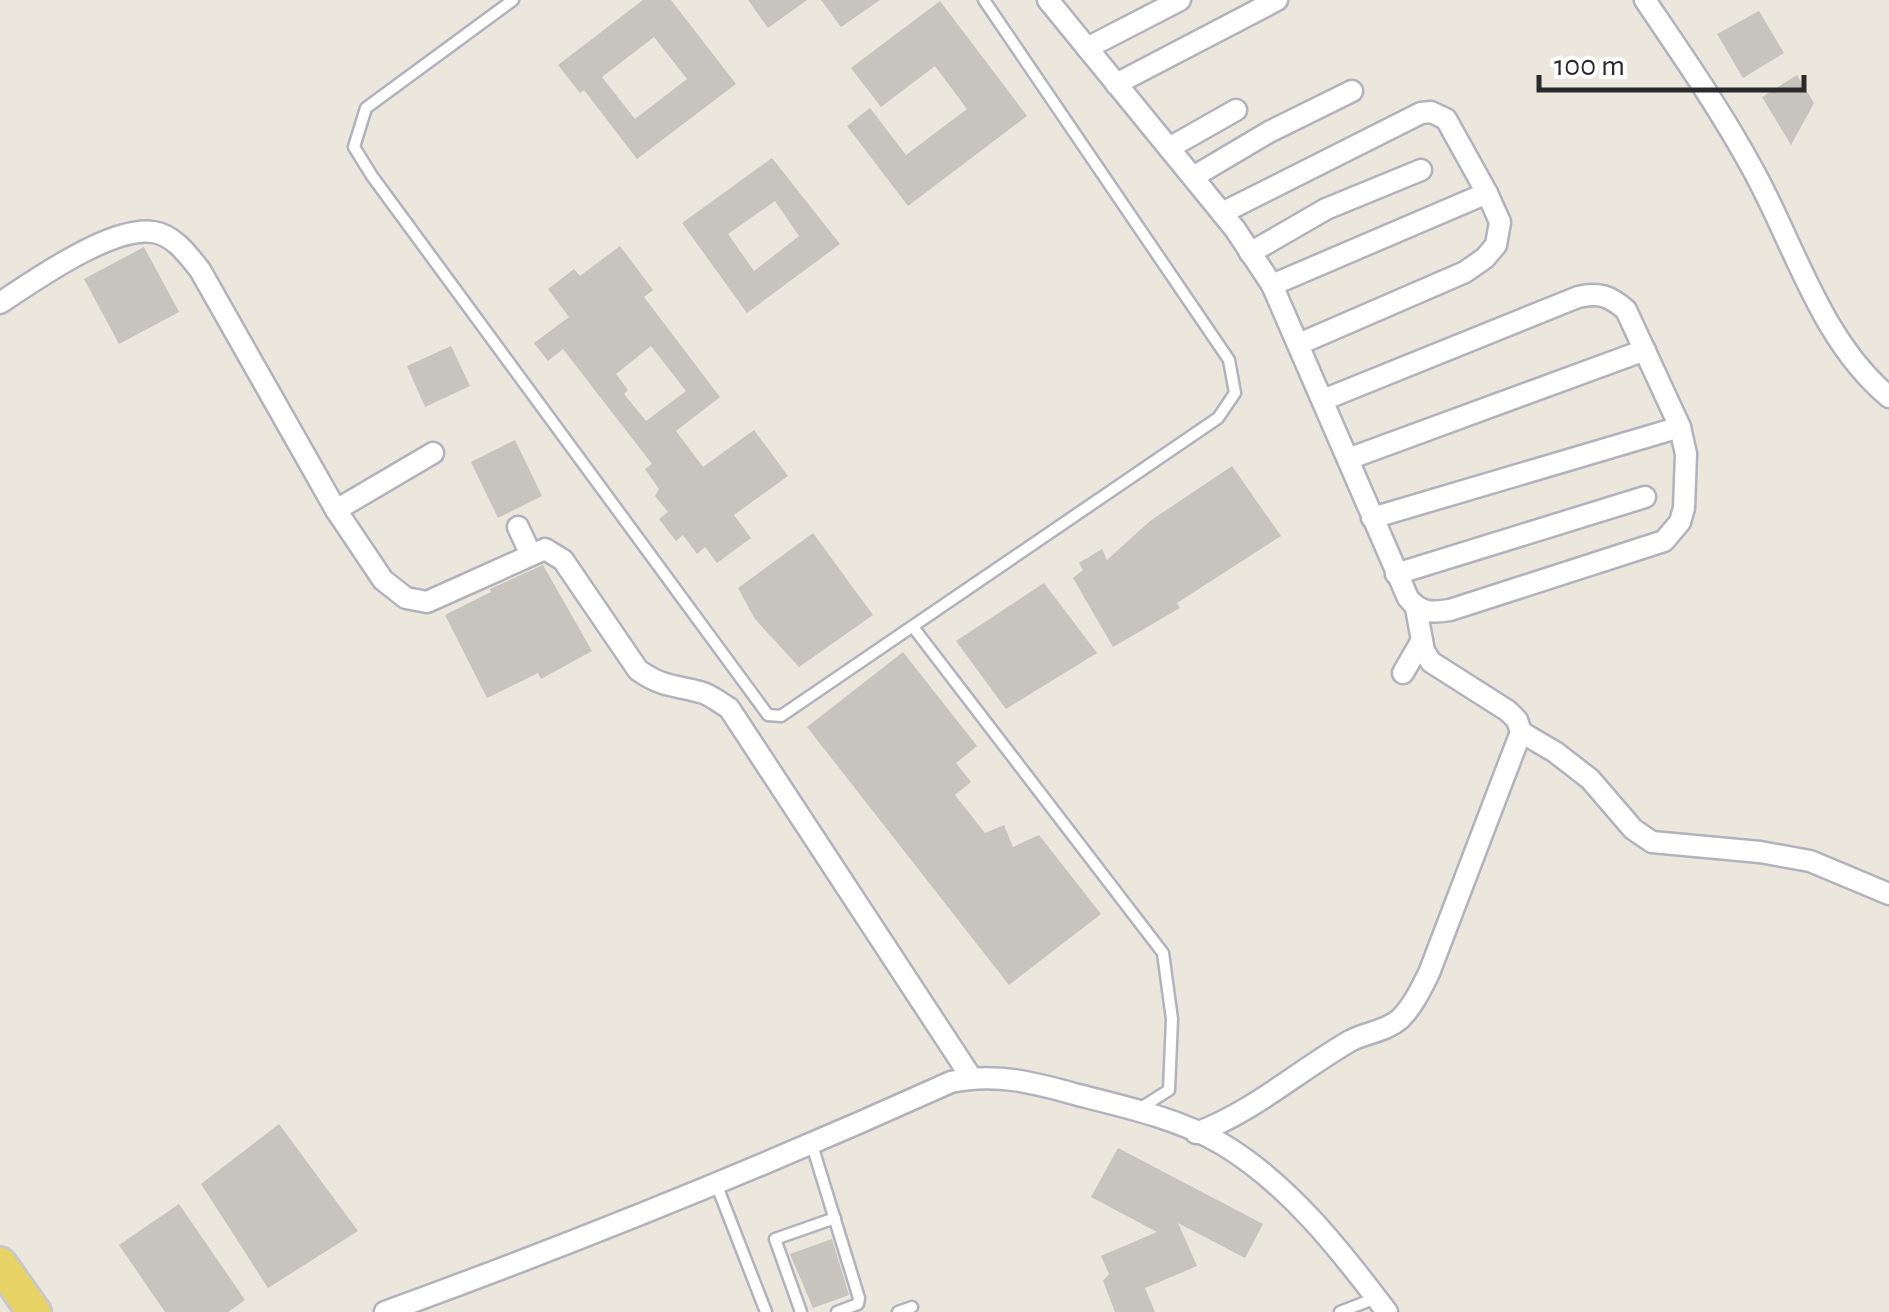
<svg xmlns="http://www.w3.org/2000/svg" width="1889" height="1312" font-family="'Alegreya Sans',sans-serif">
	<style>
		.building { fill: #c7c3bd; fill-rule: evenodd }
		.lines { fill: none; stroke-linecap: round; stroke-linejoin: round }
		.lane-casing { stroke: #b1b2bd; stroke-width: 15 }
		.street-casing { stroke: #b1b2bd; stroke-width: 25 }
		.primary-casing { stroke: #c8c8c8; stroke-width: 38 }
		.lane { stroke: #fff; stroke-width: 10 }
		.street { stroke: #fff; stroke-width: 20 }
		.primary { stroke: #e8d466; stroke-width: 32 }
	</style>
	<rect width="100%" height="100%" fill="#ebe7dd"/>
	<g class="building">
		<path d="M643 0H671L736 84 637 159 584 90 580 93 558 65ZM654 37 687 79 635 119 602 77Z"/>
		<polygon points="748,0 807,0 768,28"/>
		<polygon points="821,0 880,0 841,27"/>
		<polygon points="940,1 1027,116 908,206 847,126 870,108 906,155 967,109 935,66 881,107 851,68"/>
		<polygon points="1759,11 1784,53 1743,78 1717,34"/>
		<polygon points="1797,75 1814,103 1791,145 1762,97"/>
		<path d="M772 158 840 244 747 313 682 223ZM775 201 799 236 754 271 728 234Z"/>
		<path d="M620 246 653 290 644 297 720 397 676 431 703 467 754 430 788 476 734 515 751 538 717 563 705 547 697 554 683 535 676 541 659 519 668 512 655 496 659 489 645 469 652 464 563 349 548 361 534 343 569 317 548 289 574 269 580 276ZM651 346 686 391 646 421 624 394 628 390 616 374Z"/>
		<polygon points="144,247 179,312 119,344 84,279"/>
		<polygon points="451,346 470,386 425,407 407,366"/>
		<polygon points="515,440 542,496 498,518 471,462"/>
		<polygon points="1232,466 1281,536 1177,603 1180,608 1113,647 1073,578 1083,570 1079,563 1102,549 1107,560 1150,521"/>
		<polygon points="813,533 873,615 799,667 755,619 738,588"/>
		<polygon points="543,565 592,651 541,679 538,673 487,698 445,615 491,592 490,589"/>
		<polygon points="1044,583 1097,653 1006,709 956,641"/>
		<polygon points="903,652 977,746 956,763 971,782 955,795 985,833 1004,825 1013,847 1039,835 1101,914 1009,985 807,727"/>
		<polygon points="279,1124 358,1231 268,1288 201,1184"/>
		<polygon points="1118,1148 1263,1224 1245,1258 1178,1223 1197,1266 1145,1288 1155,1312 1115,1312 1103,1281 1109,1274 1101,1256 1157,1232 1091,1197"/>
		<polygon points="179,1204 245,1300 228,1312 165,1312 119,1245"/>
		<polygon points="832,1239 849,1295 813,1308 790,1254"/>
	</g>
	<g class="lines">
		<defs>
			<g id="lane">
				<polyline points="513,0 366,108 354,147 372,176 768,715 781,716 1218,418 1235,393 1229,360 984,0"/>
				<polyline points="913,627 1163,953 1172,1019 1169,1090 1139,1109"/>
				<polyline points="812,1145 859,1298 858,1304 837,1312"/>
				<polyline points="717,1186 766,1312"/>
				<polyline points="801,1312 775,1239 835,1218"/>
				<polyline points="898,1312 912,1307"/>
				<polyline points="1340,1312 1376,1298"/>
			</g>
			<g id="street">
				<polyline points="1048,0 1235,229 1272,285"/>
				<path d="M1645 0C1682 55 1720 109 1752 168 1794 243 1820 340 1889 397"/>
				<polyline points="1087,48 1180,0"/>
				<polyline points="1116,84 1277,0"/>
				<polyline points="1169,148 1236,110"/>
				<polyline points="1193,177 1269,132 1352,91"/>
				<polyline points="1222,213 1421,113 1431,112 1446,119 1487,193 1500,222 1496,245 1485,258 1465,272 1299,344"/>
				<polyline points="1250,253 1326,209 1421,170"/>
				<path d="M0 303C35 280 111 226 153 232 174 235 188 255 200 270L336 510 383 580 406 598 427 602 545 549 563 560 638 670C662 687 674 685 700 692 710 694 720 703 729 708L971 1077"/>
				<path d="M1323 400 1578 297C1599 292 1610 296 1626 310L1680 427 1686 454 1684 508 1680 522 1664 541 1450 610C1431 613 1420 613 1408 598L1272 285 1487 193"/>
				<polyline points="1348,459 1645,350"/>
				<polyline points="336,510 433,453"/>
				<polyline points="1372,518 1680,427"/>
				<polyline points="518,527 531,555"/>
				<polyline points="1396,574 1645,497"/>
				<polyline points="1403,673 1422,640"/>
				<polyline points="1521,732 1555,752 1590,779 1633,829 1652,842 1760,852 1810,861 1889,894"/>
				<path d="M1196 1133C1253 1112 1298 1071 1350 1041 1366 1032 1385 1032 1400 1019 1413 1006 1421 989 1429 973L1521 732 1517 720 1508 711 1431 662 1424 651 1416 608"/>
				<path d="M385 1312C577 1242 765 1166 951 1082 995 1072 1036 1083 1078 1095 1126 1107 1179 1119 1222 1144 1289 1184 1341 1251 1387 1312"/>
			</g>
			<polyline id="primary" points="0,1264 34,1312"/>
		</defs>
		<use href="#lane" class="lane-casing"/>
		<use href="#street" class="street-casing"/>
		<use href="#primary" class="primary-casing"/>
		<use href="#lane" class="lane"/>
		<use href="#street" class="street"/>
		<use href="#primary" class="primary"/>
	</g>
	<path d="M1539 75v15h265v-15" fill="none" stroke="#2a2a2a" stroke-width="5"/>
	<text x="1554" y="75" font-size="30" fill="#2a2a2a" stroke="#ffffff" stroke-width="8" paint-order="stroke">100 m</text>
</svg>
